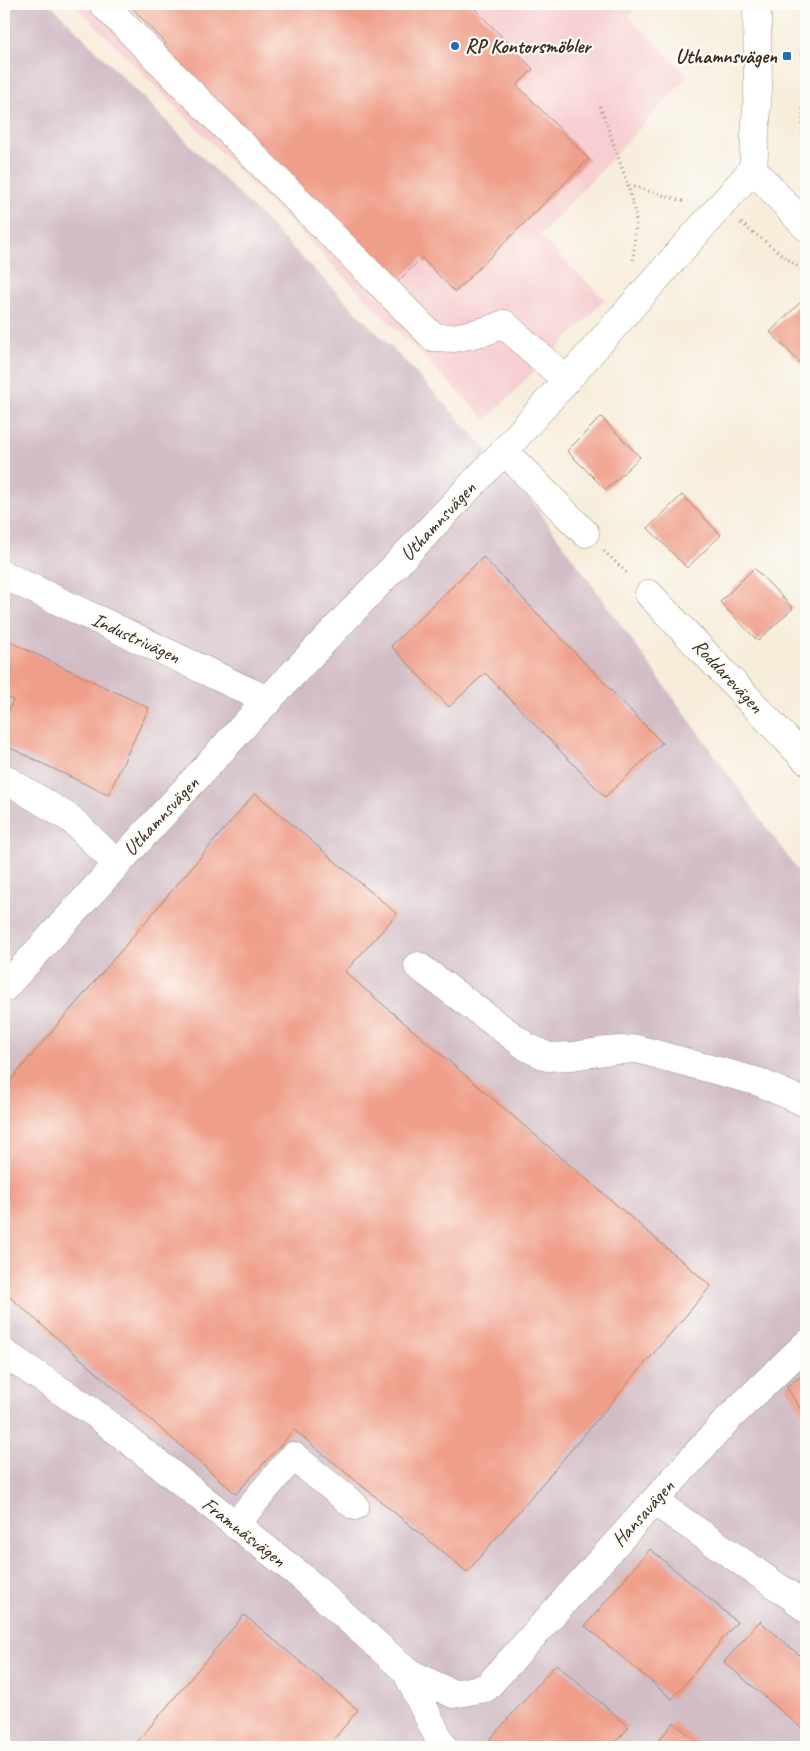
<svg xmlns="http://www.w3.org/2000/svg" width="810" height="1751" font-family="Caveat,sans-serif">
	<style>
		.built { fill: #f7cfd2 }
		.industrial { fill: #d2bdc6 }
		.building { fill: #ef9e89 }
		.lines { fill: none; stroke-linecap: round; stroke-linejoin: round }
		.minor-casing { stroke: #998c7c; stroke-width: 29 }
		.path { stroke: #998c7c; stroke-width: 3; stroke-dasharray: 1 4; stroke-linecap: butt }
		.minor { stroke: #fff; stroke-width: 28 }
		.poi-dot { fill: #1f6fb2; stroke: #fdfcf7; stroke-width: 2 }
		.labels { text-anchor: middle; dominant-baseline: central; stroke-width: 4.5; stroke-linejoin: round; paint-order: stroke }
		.poi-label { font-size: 20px; font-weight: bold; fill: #3b2a1e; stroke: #fdfcf7; text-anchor: start }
		.street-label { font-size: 20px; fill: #3b2a1e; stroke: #fdfcf7 }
	</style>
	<rect width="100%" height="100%" fill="#fdfcf7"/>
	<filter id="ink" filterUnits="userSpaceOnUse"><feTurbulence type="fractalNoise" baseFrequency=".02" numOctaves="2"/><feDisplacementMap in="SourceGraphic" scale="10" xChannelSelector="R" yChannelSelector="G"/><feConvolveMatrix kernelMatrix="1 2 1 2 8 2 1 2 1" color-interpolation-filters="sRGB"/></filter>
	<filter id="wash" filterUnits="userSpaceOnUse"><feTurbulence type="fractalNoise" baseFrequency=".0096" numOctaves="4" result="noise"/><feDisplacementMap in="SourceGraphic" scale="20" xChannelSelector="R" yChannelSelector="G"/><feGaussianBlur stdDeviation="1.12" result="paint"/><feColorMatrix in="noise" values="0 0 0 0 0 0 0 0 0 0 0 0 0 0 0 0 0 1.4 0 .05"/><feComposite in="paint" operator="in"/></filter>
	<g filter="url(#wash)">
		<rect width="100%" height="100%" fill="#f7eddb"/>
		<polygon class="built" points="74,4 638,4 629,17 688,76 540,236 605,300 486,420"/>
		<polygon class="industrial" points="4,4 50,4 402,358 523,489 806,882 806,1747 4,1747"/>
		<g id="blocks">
			<g class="building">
				<polygon points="128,4 470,4 533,69 517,85 589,159 455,292 422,258 393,286 162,47 166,43"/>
				<polygon points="805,298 806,299 806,369 770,332"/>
				<polygon points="601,417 640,457 606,490 567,451"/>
				<polygon points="682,495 721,535 687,568 648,528"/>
				<polygon points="483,557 662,743 605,797 485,673 449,707 391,646"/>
				<polygon points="754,568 793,608 758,641 720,602"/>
				<polygon points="4,639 149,708 108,795 4,745 4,721 13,700 4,696"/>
				<polygon points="255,793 397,914 345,972 711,1286 467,1572 294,1430 236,1494 4,1292 4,1088"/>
				<polygon points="806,1373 806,1418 786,1386"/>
				<polygon points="650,1549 737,1622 672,1699 585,1626"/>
				<polygon points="244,1615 358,1710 327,1747 133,1747"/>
				<polygon points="760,1621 806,1661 806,1732 724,1662"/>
				<polygon points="556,1664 629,1727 611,1747 483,1747"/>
				<polygon points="674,1722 698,1743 694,1747 653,1747"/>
			</g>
		</g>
	</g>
	<g filter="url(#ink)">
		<use href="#blocks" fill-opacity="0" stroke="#998c7c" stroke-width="1"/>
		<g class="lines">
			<defs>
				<g id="minor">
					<polyline points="103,4 433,337 454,338 486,331 504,324 566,380"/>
					<polyline points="753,169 806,227"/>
					<polyline points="504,451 585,533"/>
					<polyline points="4,575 269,701"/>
					<polyline points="649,594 806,760"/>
					<polyline points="4,778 71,819 117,864"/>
					<polyline points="418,966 527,1047 548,1057 573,1056 605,1051 637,1049 759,1082 806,1103"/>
					<polyline points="4,988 249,720 504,451 753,169 758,88 757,4"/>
					<polyline points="4,1353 94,1413 302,1577 406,1671 453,1694 486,1688 728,1419 806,1344"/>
					<polyline points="654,1501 794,1598 806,1609"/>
					<polyline points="235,1525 293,1456 355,1506"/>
					<polyline points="406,1671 443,1747"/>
				</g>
			</defs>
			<use href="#minor" class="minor-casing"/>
			<g class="path">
				<polyline points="799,4 802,16 803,164 806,167"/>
				<polyline points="600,106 628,185 686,202"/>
				<polyline points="628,185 636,218 633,261"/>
				<polyline points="741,223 806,273"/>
				<polyline points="604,551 629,575"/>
			</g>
			<use href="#minor" class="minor"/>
		</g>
	</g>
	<g class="poi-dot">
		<circle cx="455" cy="46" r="5"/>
		<rect x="782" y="51" width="10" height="10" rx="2.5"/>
	</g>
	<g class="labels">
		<g class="poi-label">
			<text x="465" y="46">RP Kontorsmöbler</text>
			<text x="777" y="56" text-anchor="end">Uthamnsvägen</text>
		</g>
		<g class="street-label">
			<text transform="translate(438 521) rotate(-47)">Uthamnsvägen</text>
			<text transform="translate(136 638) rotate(25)">Industrivägen</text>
			<text transform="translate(728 676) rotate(47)">Roddarevägen</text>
			<text transform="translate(161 816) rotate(-47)">Uthamnsvägen</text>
			<text transform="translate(643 1513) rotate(-48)">Hansavägen</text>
			<text transform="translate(244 1532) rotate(38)">Framnäsvägen</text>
		</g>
	</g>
	<rect width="810" height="1751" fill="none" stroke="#fdfcf7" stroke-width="20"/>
</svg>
